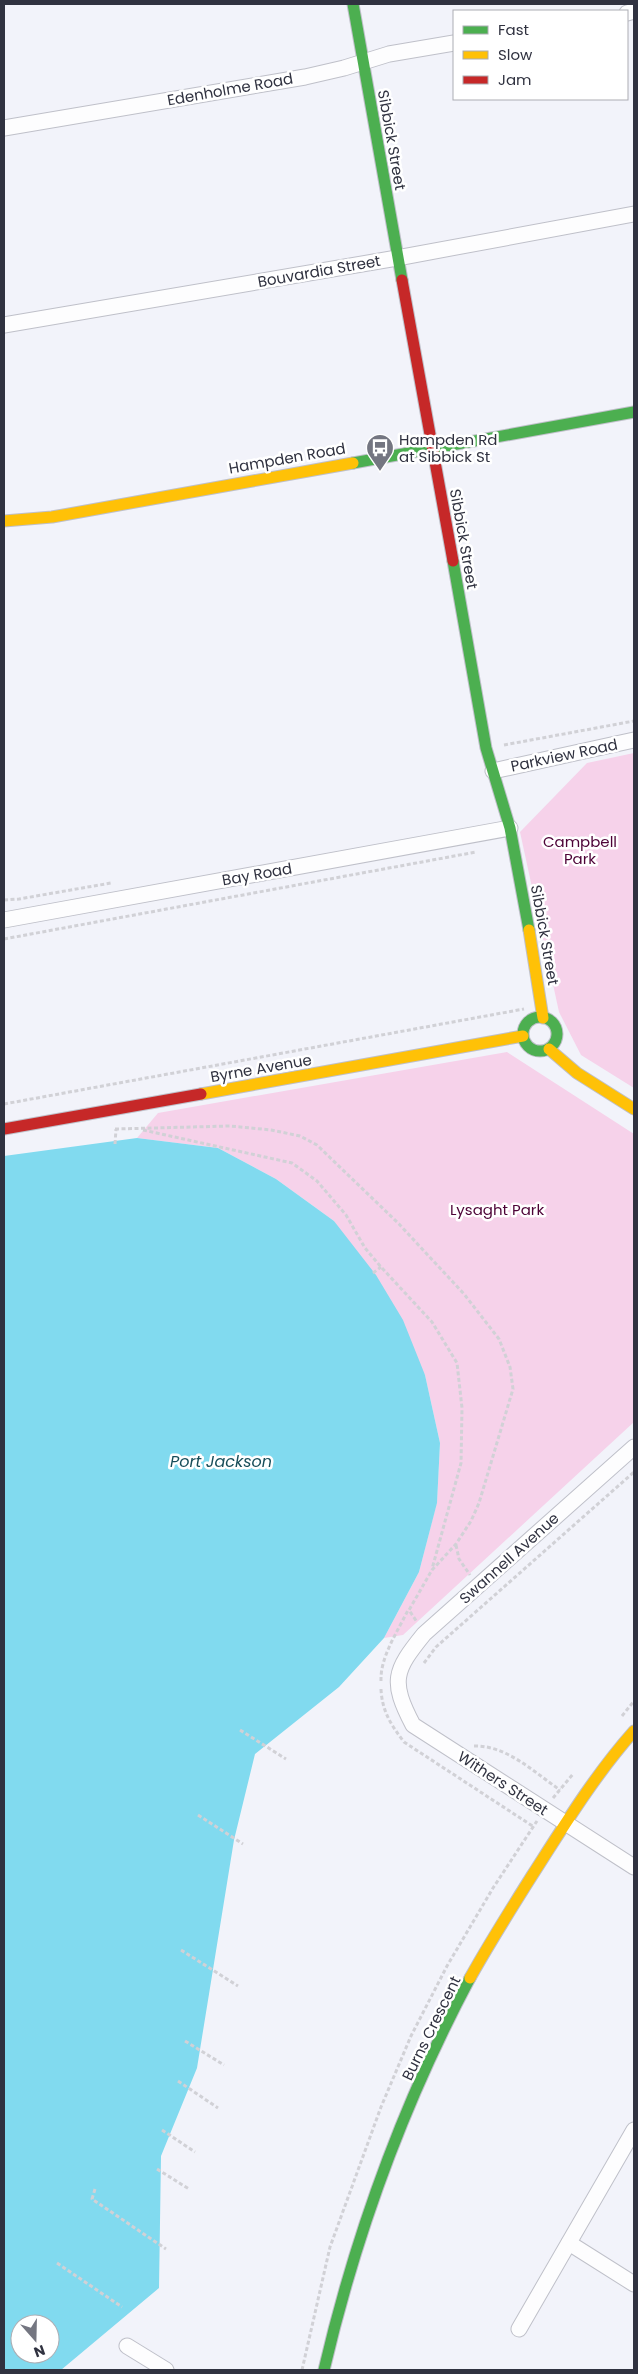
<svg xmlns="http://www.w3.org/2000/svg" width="638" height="2374" font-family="Poppins,sans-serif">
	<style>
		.green { fill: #f6d2ea }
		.water { fill: #81daef; fill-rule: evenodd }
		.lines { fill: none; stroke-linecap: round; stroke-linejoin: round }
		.street-casing { stroke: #bfc0c9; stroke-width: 17 }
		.fast-casing { stroke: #bfc0c9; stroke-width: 13 }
		.slow-casing { stroke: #bfc0c9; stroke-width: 13 }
		.jam-casing { stroke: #bfc0c9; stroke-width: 13 }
		.path { stroke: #d1d1d6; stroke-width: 3; stroke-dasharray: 4 2.5; stroke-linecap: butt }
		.street { stroke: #fdfdfe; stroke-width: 15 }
		.fast { stroke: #4caf50; stroke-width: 11 }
		.slow { stroke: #ffc107; stroke-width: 11 }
		.jam { stroke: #c62828; stroke-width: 11 }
		.labels { text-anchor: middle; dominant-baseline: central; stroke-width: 5; stroke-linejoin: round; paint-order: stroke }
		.street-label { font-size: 15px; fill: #303240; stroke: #fff }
		.poi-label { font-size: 15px; fill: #303240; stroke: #fff; text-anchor: start }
		.park-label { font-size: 15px; fill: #4d0337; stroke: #fff }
		.water-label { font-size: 16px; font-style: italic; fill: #184e5a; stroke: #fff }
	</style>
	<rect width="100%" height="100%" fill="#f2f3fa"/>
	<g class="green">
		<polygon points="634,753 634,1088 581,1055 559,1012 520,832 587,763"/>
		<polygon points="507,1052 634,1134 634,1422 403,1635 384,1638 419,1572 437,1502 440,1443 425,1375 334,1221 276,1179 218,1148 137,1138 158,1113"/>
	</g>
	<path class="water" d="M137 1138 218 1148 276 1179 334 1221 376 1275 403 1320 425 1375 440 1443 437 1503 419 1572 384 1638 339 1687 255 1754 234 1840 197 2068 161 2156 159 2288 61 2370H4V1156ZM20 2324H50V2354H20Z"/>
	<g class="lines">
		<defs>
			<g id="street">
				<polyline points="627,13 634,11"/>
				<polyline points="4,128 305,77 344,68 389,54 454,43"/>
				<polyline points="4,325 397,258 634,214"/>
				<polyline points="493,771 634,740"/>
				<polyline points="4,920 510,828"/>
				<path d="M634 1447 424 1634C394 1671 390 1681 413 1725L634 1867"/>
				<polyline points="569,2243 634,2284"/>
				<polyline points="519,2329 634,2130"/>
				<polyline points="127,2346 166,2370"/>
			</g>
			<g id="fast">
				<polyline points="353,4 402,280"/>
				<polyline points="353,463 634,412"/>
				<polyline points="453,561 486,748 510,828 529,930"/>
				<circle cx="540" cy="1034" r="17"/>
				<path d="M324 2370C356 2233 404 2102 470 1978"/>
			</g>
			<g id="slow">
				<polyline points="4,521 52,517 353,463"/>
				<polyline points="529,930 543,1018"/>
				<polyline points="549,1049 577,1073 634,1109"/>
				<polyline points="201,1094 523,1036"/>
				<path d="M470 1978C490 1942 511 1909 533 1874 565 1824 595 1775 634 1731"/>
			</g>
			<g id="jam">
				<polyline points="402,280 453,561"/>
				<polyline points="4,1129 201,1094"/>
			</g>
		</defs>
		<use href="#street" class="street-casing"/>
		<use href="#fast" class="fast-casing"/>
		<use href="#slow" class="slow-casing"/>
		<use href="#jam" class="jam-casing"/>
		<g class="path">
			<polyline points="504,745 634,721"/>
			<polyline points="4,900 19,899 111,883"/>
			<polyline points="4,939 476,852"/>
			<polyline points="4,1104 524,1009"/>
			<polyline points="115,1129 230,1126 271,1130 300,1136 317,1145 399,1224 464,1294 499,1339 510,1367 513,1389 479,1503 471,1521 456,1544 432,1570 409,1610 417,1622"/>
			<polyline points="143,1130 292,1163 317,1181 346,1215 365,1248 381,1267 432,1322 457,1363 462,1408 461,1463 432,1569"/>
			<polyline points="115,1144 116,1129"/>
			<polyline points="373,1273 381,1267"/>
			<polyline points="456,1545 459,1559 470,1575"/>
			<polyline points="424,1663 436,1647 634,1472"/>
			<path d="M381 1681C380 1657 398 1631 408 1610"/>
			<path d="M381 1689C382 1711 391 1725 404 1742L534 1827"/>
			<polyline points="622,1716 634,1701"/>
			<polyline points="240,1730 286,1759"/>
			<path d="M474 1746C506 1745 534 1772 560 1790"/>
			<polyline points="553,1798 573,1774"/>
			<polyline points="198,1815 243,1844"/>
			<polyline points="181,1950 238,1986"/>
			<polyline points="185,2041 224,2065"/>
			<polyline points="178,2081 218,2108"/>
			<polyline points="162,2130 195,2152"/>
			<polyline points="157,2169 189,2189"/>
			<polyline points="95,2189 92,2199 166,2249"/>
			<polyline points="57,2263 122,2307"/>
			<polyline points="302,2370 330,2247 381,2107 411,2036 447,1966 493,1888 537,1821"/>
		</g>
		<use href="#street" class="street"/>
		<use href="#fast" class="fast"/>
		<use href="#slow" class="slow"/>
		<use href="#jam" class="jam"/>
	</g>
	<defs>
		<symbol id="bus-pin" viewBox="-11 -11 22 30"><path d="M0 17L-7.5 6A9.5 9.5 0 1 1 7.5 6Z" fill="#747681" stroke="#fff"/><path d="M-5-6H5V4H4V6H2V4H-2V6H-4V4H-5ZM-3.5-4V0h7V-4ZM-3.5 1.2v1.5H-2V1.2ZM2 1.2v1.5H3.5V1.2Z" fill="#fff"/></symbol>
	</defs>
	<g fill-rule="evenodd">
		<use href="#bus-pin" x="364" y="432" width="32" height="43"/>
	</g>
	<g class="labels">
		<g class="street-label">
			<text transform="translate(230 89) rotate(-10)">Edenholme Road</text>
			<text transform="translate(392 140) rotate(80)">Sibbick Street</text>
			<text transform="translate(319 271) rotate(-10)">Bouvardia Street</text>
			<text transform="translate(287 458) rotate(-10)">Hampden Road</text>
			<text transform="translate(464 539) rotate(80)">Sibbick Street</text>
			<text transform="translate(564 755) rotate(-12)">Parkview Road</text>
			<text transform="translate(257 874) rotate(-10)">Bay Road</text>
			<text transform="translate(545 935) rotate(80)">Sibbick Street</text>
			<text transform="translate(261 1068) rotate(-10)">Byrne Avenue</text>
			<text transform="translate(509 1558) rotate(-42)">Swannell Avenue</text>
			<text transform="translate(503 1783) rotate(33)">Withers Street</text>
			<text transform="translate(431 2028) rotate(-64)">Burns Crescent</text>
		</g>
		<g class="poi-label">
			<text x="399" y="439">Hampden Rd<tspan x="399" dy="17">at Sibbick St</tspan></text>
		</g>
		<g class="park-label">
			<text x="580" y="841">Campbell<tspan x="580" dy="17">Park</tspan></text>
			<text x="497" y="1209">Lysaght Park</text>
		</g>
		<g class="water-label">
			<text x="221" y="1461">Port Jackson</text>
		</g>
	</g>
	<rect width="638" height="2374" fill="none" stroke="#303240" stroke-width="10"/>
	<rect x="453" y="10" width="175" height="90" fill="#ffffff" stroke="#acadb3"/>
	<rect x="463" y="26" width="25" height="8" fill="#4caf50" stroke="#acadb3"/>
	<text x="498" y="35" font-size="15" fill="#303240">Fast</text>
	<rect x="463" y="51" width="25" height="8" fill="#ffc107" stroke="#acadb3"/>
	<text x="498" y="60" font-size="15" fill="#303240">Slow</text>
	<rect x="463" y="76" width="25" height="8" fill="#c62828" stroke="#acadb3"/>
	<text x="498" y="85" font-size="15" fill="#303240">Jam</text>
	<g transform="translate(35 2339) rotate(160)"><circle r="24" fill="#ffffff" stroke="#acadb3"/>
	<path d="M0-4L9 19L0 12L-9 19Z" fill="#747681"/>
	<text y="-8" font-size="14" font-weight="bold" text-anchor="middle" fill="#303240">N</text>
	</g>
</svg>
